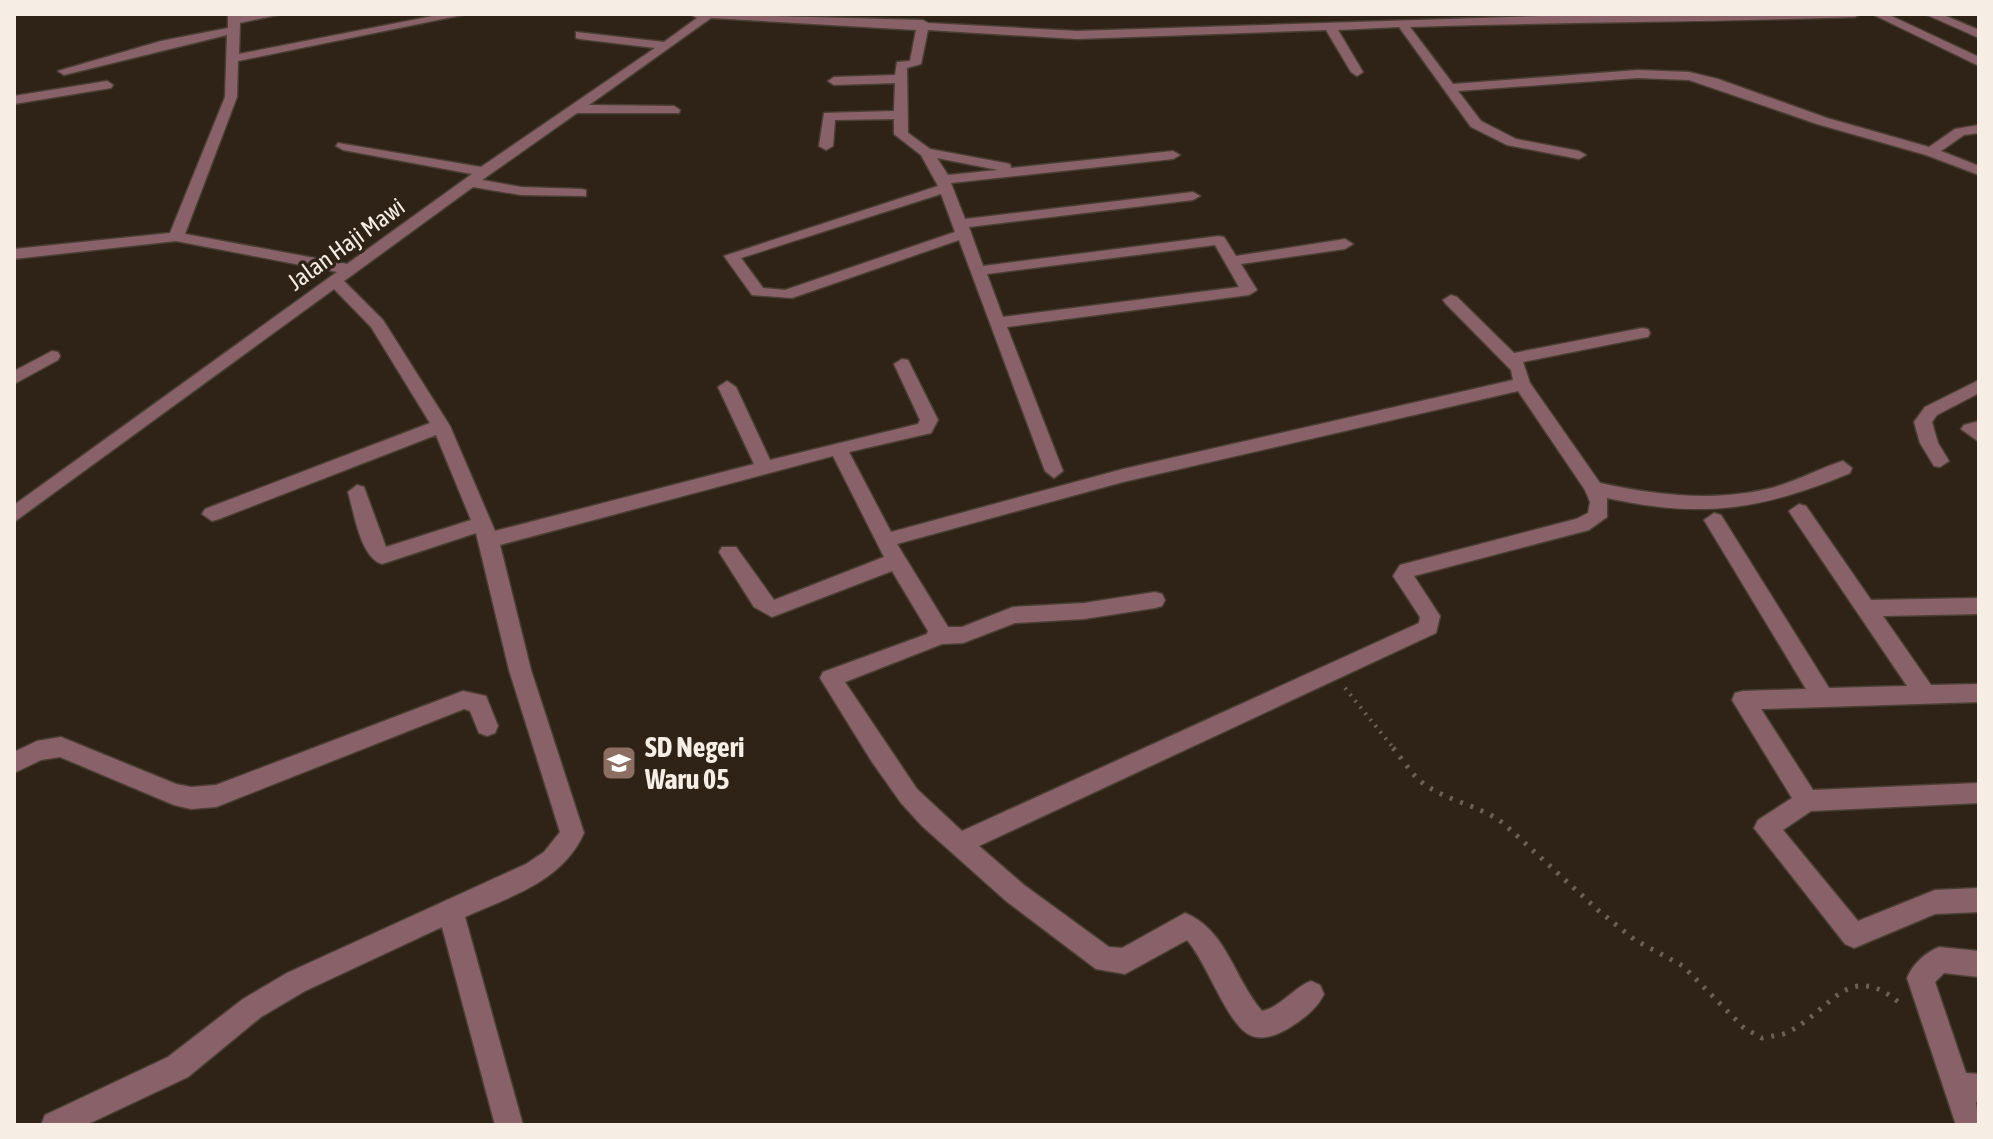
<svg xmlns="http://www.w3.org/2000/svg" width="1993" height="1139" font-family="'Asap Condensed',sans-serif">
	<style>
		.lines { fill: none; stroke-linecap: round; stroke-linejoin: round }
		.minor-casing { stroke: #4b3f34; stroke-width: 3 }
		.path-far1 { stroke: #6b6055; stroke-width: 4; stroke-dasharray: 2 6; stroke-linecap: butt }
		.path { stroke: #6b6055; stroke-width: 5; stroke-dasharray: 3 8; stroke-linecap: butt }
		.minor { fill: #886268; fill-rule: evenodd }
		.labels { text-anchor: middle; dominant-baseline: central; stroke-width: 7; stroke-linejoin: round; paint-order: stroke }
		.far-street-label { font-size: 24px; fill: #f6ede5; stroke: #2f2317 }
		.poi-label { font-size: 28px; font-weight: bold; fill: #f6ede5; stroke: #2f2317; text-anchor: start }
	</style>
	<rect width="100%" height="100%" fill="#2f2317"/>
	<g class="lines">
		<defs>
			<g id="minor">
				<path d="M228 14H282L240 23 239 54 443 14H467L238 61 237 97 185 234 347 264 472 174 343 150 336 146 338 143 481 167 655 48 580 39 576 38V32L664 42 697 18 690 14 923 20 928 23 1077 31 1570 15 1861 14 1855 17C1707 22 1559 22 1410 27L1453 84 1638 70 1689 72 1718 79 1827 118 1929 147 1955 129 1979 125V133L1964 135 1941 151 1979 166V175L1926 155 1817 124 1689 80 1638 78 1458 91 1481 121 1516 139 1579 151 1586 155 1579 159 1507 145 1471 127 1399 27 1338 30 1363 72 1357 76 1351 72 1326 30 1077 39 928 30 921 64 907 68 908 133 930 149 1005 163 1010 164 1011 168 1173 151 1180 155 1173 159 951 183 965 219 1193 192 1200 196 1193 200 969 227 983 266 1219 236 1224 237 1236 256 1345 239 1353 244 1345 249 1241 264 1257 290 1249 295 1007 327 1063 471 1054 478 1045 471 959 240 792 298 752 295 724 256 938 186 921 155 894 134V119L835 120 833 146 826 150 819 146 824 113 894 111 895 83 834 85 828 81 834 77 895 75 897 62 910 61 916 30 711 18 589 105 674 106 680 110 679 113H577L482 180 521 187 581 189 586 190V196L521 195 473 187 344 281 383 320 450 426 495 531 754 464 718 387 727 381 736 387 770 460 918 424 920 420 894 364 902 359 908 360 938 420 931 433 849 452 891 532 1123 469 1513 380 1511 370 1445 303 1443 300 1451 295 1457 297 1514 353 1642 328 1648 329 1650 333 1648 337 1642 338 1523 362 1530 383 1600 483C1655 495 1712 502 1767 489 1794 483 1817 469 1843 461L1852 468 1850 473C1762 510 1701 519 1607 498V517L1589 530 1414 576 1440 616 1436 633 979 846 1024 885 1109 947 1122 948 1185 913C1227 930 1234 979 1262 1011 1281 1007 1293 988 1311 981L1320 985 1324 994C1318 1008 1302 1020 1289 1028 1277 1035 1261 1042 1248 1034 1226 1021 1207 963 1187 940L1125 974 1096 969 1006 901 922 826 901 803 872 762 820 678 823 672 927 634 928 631 892 571 772 617 754 607 719 552 722 547H736L774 600 884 557 833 456 500 545 531 670 584 833C562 882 511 896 465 917L523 1125H495L442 927 305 991 261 1017 188 1077 86 1125H41L45 1115 168 1057 243 999 287 973 526 864 544 852 560 832 509 670 476 533 382 564C360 557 354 512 348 492L357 485 364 487 386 547 471 520 436 435 219 519 212 521 202 514 205 509 430 423 371 327 334 289 14 522V505L337 272 176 241 14 259V249L170 233 225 97 227 35 64 75 58 71 161 41 228 28ZM937 158 998 170 948 175ZM941 194 955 232 785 290 763 288 741 258ZM1215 245 1239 287 1003 317 987 274ZM1518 391 1585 490 1590 502 1588 513 1576 519 1400 565 1393 576 1420 617 1419 623 962 831 917 789 845 682 942 644 963 643 1015 623 1084 619 1155 608 1162 606 1165 600 1162 594 1155 592 1084 603 1013 607 962 627H948L897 544 1123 482Z"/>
				<polygon points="1872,14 1887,14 1979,57 1979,66"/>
				<polygon points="1925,14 1941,14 1979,30 1979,38"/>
				<polygon points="107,81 113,85 111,88 14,104 14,96"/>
				<polygon points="52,351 58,352 60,356 58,360 14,384 14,371"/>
				<polygon points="1979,380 1979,393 1937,415 1932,422 1938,443 1949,461 1940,467 1934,466 1920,443 1914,422 1925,407"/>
				<polygon points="1979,421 1979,442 1961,429 1964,425"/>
				<polygon points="1799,504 1806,506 1871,600 1979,598 1979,614 1883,616 1931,685 1979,684 1979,702 1761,709 1813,790 1979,783 1979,803 1811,811 1783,830 1858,921 1935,890 1979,888 1979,912 1935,914 1854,948 1845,944 1754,828 1758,820 1792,798 1732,700 1735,693 1743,691 1806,689 1704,520 1714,513 1721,515 1829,688 1907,686 1792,516 1789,511"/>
				<polygon points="463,691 486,696 498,726 495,733 487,736 479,733 470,711 464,709 216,807 191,809 174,805 60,757 41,760 14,773 14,752 37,741 61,737 176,784 191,787 216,785"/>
				<path d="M1939 947 1979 951V977L1944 973 1935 982 1966 1073 1979 1074V1102H1976L1979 1125H1956L1907 978C1913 964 1925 953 1939 947Z"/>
			</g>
		</defs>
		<use href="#minor" class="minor-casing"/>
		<polyline class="path-far1" points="1345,688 1395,750"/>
		<path class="path" d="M1393 748C1401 757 1408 769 1417 778 1440 800 1478 804 1503 823L1599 911 1635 940 1683 966 1744 1028 1762 1038C1770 1036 1779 1036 1786 1033 1833 1011 1847 957 1902 1005"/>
		<use href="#minor" class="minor"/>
	</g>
	<defs>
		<symbol id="school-square" viewBox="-11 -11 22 22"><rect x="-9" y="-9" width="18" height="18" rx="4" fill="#8d6e63" stroke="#2f2317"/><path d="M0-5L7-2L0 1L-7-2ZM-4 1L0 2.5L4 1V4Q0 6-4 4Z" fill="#fff"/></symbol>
	</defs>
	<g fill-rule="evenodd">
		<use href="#school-square" x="599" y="743" width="40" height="40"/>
	</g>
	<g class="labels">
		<g class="far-street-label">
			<text transform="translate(346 244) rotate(-36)">Jalan Haji Mawi</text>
		</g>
		<g class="poi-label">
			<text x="645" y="747">SD Negeri<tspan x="645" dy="32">Waru 05</tspan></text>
		</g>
	</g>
	<rect width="1993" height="1139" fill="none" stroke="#f6ede5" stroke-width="32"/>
</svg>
